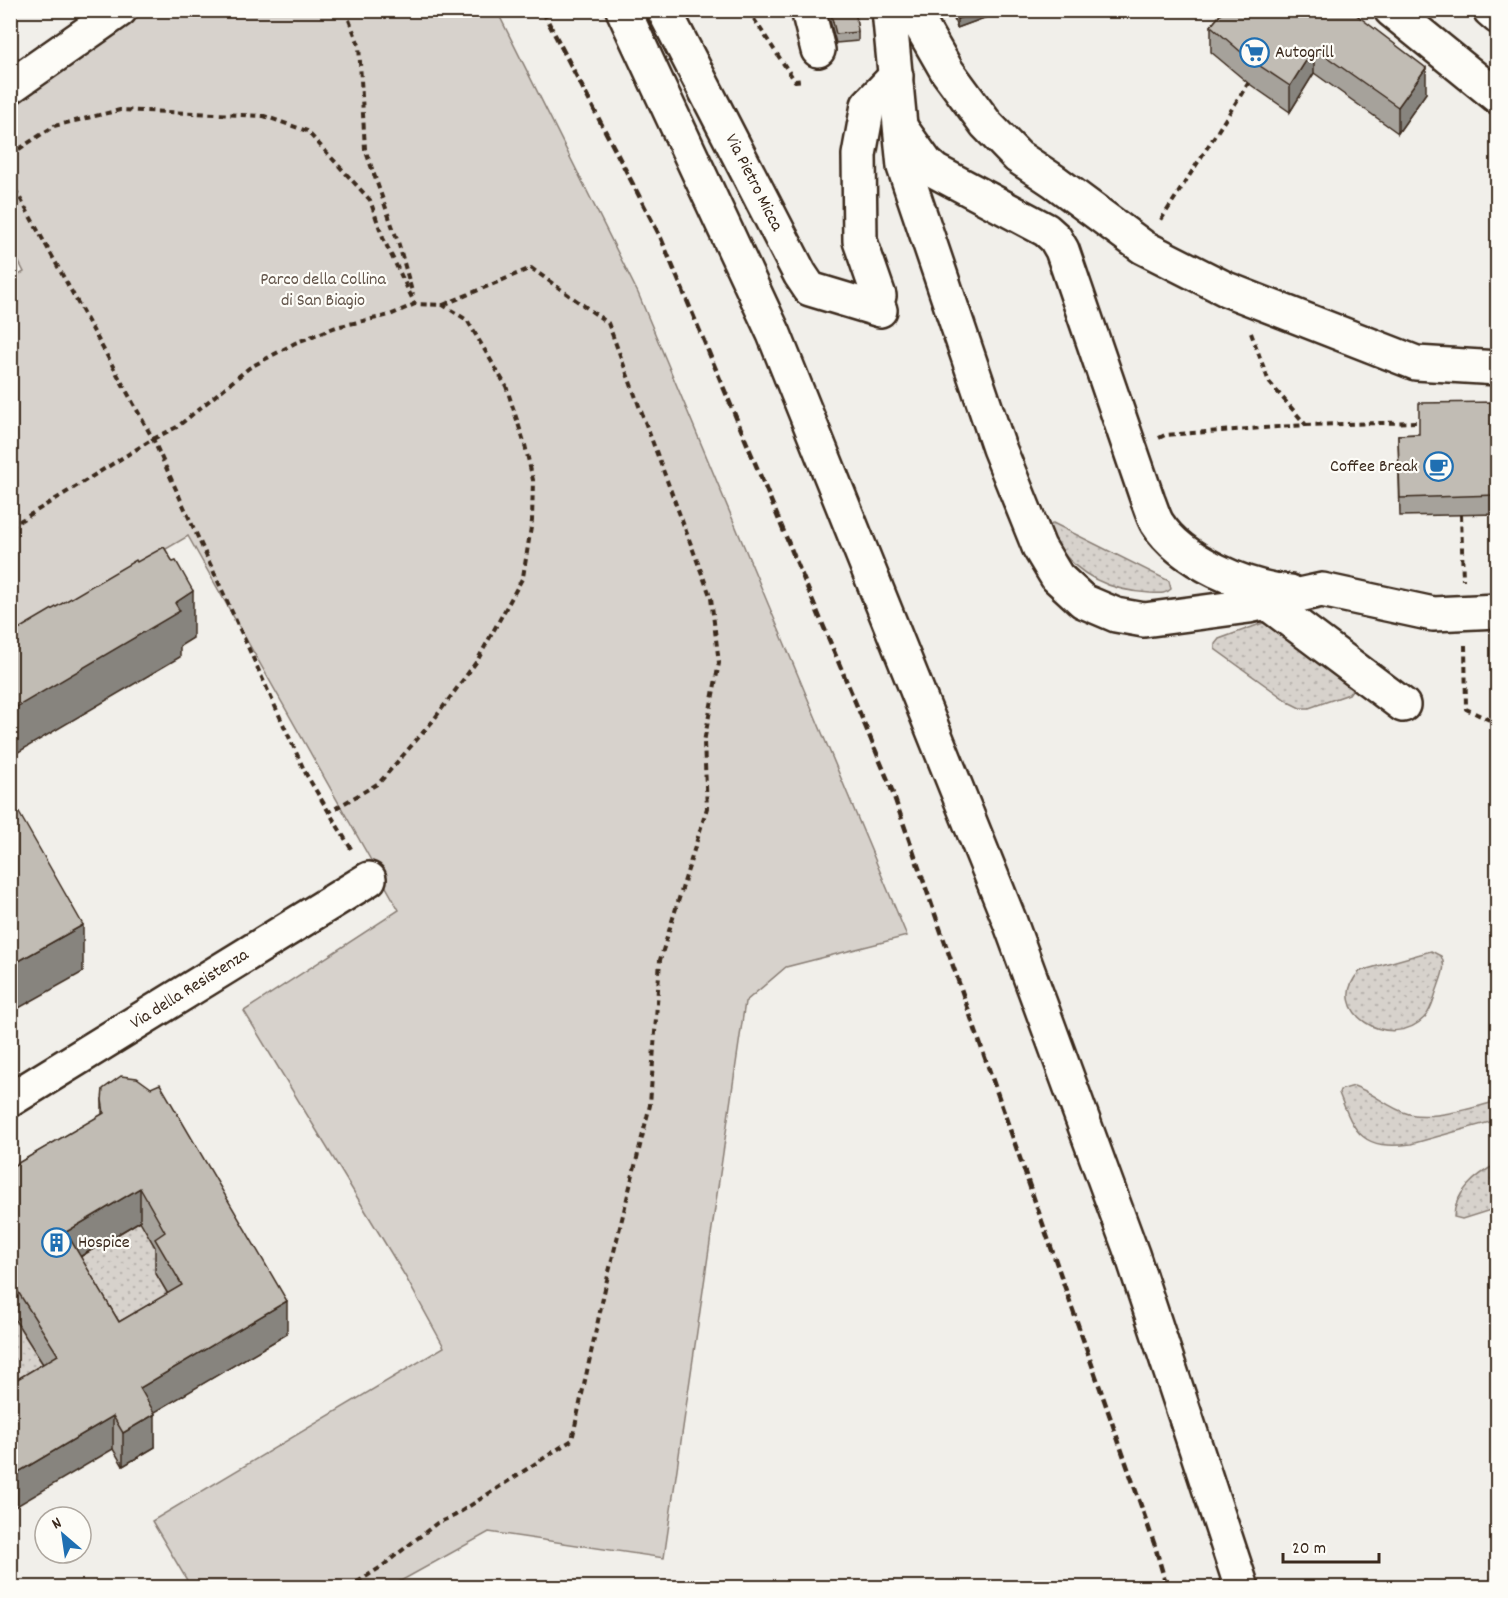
<svg xmlns="http://www.w3.org/2000/svg" width="1508" height="1598" font-family="Dekko,sans-serif">
	<style>
		.grass { fill: url(#grass-dots); stroke: #897e75; stroke-width: 1.5 }
		.park { fill: #d7d2cc; stroke: #897e75; stroke-width: 1.5 }
		.lines { fill: none; stroke-linecap: round; stroke-linejoin: round }
		.minor-casing { stroke: #3b2a1e; stroke-width: 38 }
		.highway-casing { stroke: #3b2a1e; stroke-width: 38 }
		.path { stroke: #3b2a1e; stroke-width: 4; stroke-dasharray: 6 4.5; stroke-linecap: butt }
		.minor { stroke: #fdfcf7; stroke-width: 33 }
		.highway { stroke: #fdfcf7; stroke-width: 33 }
		.rail { stroke: #3b2a1e; stroke-width: 4.5; stroke-dasharray: 9 4.5; stroke-linecap: butt }
		.wall { fill: #a6a29b; stroke: #3b2a1e; stroke-width: 1.5; fill-rule: evenodd }
		.shaded-wall { fill: #87847e; stroke: #3b2a1e; stroke-width: 1.5 }
		.building { fill: #c1bcb4; stroke: #3b2a1e; stroke-width: 1.5; fill-rule: evenodd }
		.labels { text-anchor: middle; dominant-baseline: central; stroke-width: 4.5; stroke-linejoin: round; paint-order: stroke }
		.poi-label { font-size: 18px; fill: #3b2a1e; stroke: #fdfcf7; text-anchor: start }
		.street-label { font-size: 18px; fill: #3b2a1e; stroke: #fdfcf7 }
		.park-label { font-size: 18px; fill: #62544a; stroke: #fdfcf7 }
	</style>
	<defs>
		<pattern id="grass-dots" width="8" height="8" patternUnits="userSpaceOnUse" patternTransform="scale(1.5)"><rect width="8" height="8" fill="#d7d2cc"/><path d="M2 2h.1M6 6h.1" fill="none" stroke="#b9b4af" stroke-width="1.8" stroke-linecap="round"/></pattern>
	</defs>
	<rect width="100%" height="100%" fill="#f1efea"/>
	<filter id="ink" filterUnits="userSpaceOnUse"><feTurbulence type="fractalNoise" baseFrequency=".0167" numOctaves="2"/><feDisplacementMap in="SourceGraphic" scale="12" xChannelSelector="R" yChannelSelector="G"/><feConvolveMatrix kernelMatrix="1 2 1 2 8 2 1 2 1" color-interpolation-filters="sRGB"/></filter>
	<g filter="url(#ink)">
		<g class="grass">
			<path d="M1053 523 1169 581 1171 589C1165 595 1158 593 1150 593 1112 591 1080 578 1058 546 1054 540 1049 533 1050 526Z"/>
			<polygon points="1263,623 1268,624 1351,685 1352,690 1349,694 1309,708 1300,708 1290,703 1215,649 1215,644 1219,639"/>
			<path d="M1431 951 1441 956C1447 967 1441 977 1438 987 1434 997 1432 1009 1425 1017 1391 1053 1322 1011 1360 971Z"/>
			<path d="M1354 1086C1373 1092 1389 1109 1409 1114 1434 1120 1473 1108 1497 1101V1120L1411 1144C1363 1150 1355 1135 1339 1093L1340 1090Z"/>
			<path d="M1497 1164V1208L1462 1219 1454 1217C1454 1193 1477 1174 1497 1164Z"/>
			<polygon points="140,1221 165,1265 155,1272 182,1318 119,1355 66,1265"/>
			<polygon points="10,1312 58,1388 10,1404"/>
		</g>
		<polygon class="park" points="101,11 497,11 638,293 907,936 786,967 745,1002 664,1558 489,1532 390,1587 191,1587 152,1521 444,1347 405,1276 244,1011 399,910 188,536 11,640 10,280 24,272 11,247 11,79"/>
		<g class="lines">
			<defs>
				<g id="minor">
					<polyline points="623,10 774,334 1010,922 1132,1254 1242,1588"/>
					<polyline points="664,10 800,274 810,289 880,310"/>
					<polyline points="808,10 818,50"/>
					<polyline points="889,10 904,167 999,448 1039,547 1057,577 1083,601 1116,615 1144,620 1249,606 1322,590 1433,614 1498,611"/>
					<polyline points="912,10 947,71 986,124 1018,157 1054,181 1143,247 1226,289 1416,363 1498,368"/>
					<polyline points="10,87 120,10"/>
					<path d="M901 128 926 163 935 171 1046 230 1055 238 1062 250 1148 501C1151 508 1153 516 1157 523 1181 561 1247 589 1290 592"/>
					<polyline points="879,296 860,241 859,155 868,105 896,76"/>
					<polyline points="1266,602 1403,705"/>
					<polyline points="10,1100 369,879"/>
				</g>
				<g id="highway">
					<polyline points="1391,10 1498,97"/>
					<polyline points="1490,10 1498,17"/>
				</g>
			</defs>
			<use href="#minor" class="minor-casing"/>
			<use href="#highway" class="highway-casing"/>
			<g class="path">
				<polyline points="345,10 359,45 365,149 399,245 413,295"/>
				<polyline points="748,10 795,81 803,80"/>
				<polyline points="10,155 54,126 120,110 264,116 307,131 370,200 383,238 415,304"/>
				<polyline points="10,180 153,439 306,774 353,852"/>
				<polyline points="1161,220 1251,79"/>
				<polyline points="1251,333 1269,382 1306,425"/>
				<polyline points="1159,438 1165,435 1306,425 1419,422"/>
				<polyline points="1461,515 1463,580"/>
				<polyline points="10,527 153,439 177,427 249,368 295,343 336,327 390,315 415,304 443,305 467,320 506,386 525,445 533,480 532,521 523,577 477,661 432,722 379,783 329,812"/>
				<polyline points="1465,645 1466,709 1498,724"/>
				<polyline points="348,1588 381,1567 437,1523 454,1516 572,1440 606,1284 650,1105 660,960 707,808 704,742 719,663 711,598 608,323 531,268 443,305"/>
			</g>
			<use href="#minor" class="minor"/>
			<use href="#highway" class="highway"/>
			<polyline class="rail" points="542,10 660,236 890,785 1155,1546 1167,1588"/>
		</g>
		<g class="wall">
			<polygon points="827,10 855,10 858,32 858,41 836,43"/>
			<polygon points="951,10 987,10 987,17 957,28"/>
			<polygon points="1224,10 1362,10 1358,17 1426,93 1398,133 1314,73 1290,112 1248,83 1211,52 1211,26"/>
			<polygon points="1497,402 1497,514 1400,516 1398,435 1419,434"/>
			<path d="M102 1100 287 1334 154 1412 155 1447 123 1466 113 1449 16 1380 43 1364 10 1312V1163L15 1165 102 1115ZM140 1221 155 1247V1272L168 1294 119 1322 80 1257Z"/>
		</g>
		<g class="shaded-wall">
			<polygon points="981,10 987,10 987,17 957,28 957,19"/>
			<polygon points="1346,10 1362,10 1346,33"/>
			<polygon points="1314,48 1314,73 1290,112 1290,86"/>
			<polygon points="1426,68 1426,93 1398,133 1398,107"/>
			<polygon points="193,591 193,638 180,646 180,657 10,757 10,711"/>
			<polygon points="83,925 83,972 10,1013 10,966"/>
			<polygon points="140,1188 140,1221 66,1265 66,1232"/>
			<polygon points="287,1301 287,1334 140,1421 140,1388"/>
			<polygon points="155,1414 155,1447 123,1466 123,1433"/>
			<polygon points="113,1416 113,1449 10,1510 10,1477"/>
		</g>
		<g class="building">
			<polygon points="830,10 855,10 858,32 836,34"/>
			<polygon points="954,10 981,10 957,19"/>
			<polygon points="1224,10 1350,10 1426,68 1398,107 1314,48 1290,86 1248,58 1211,26"/>
			<polygon points="1497,402 1497,495 1400,498 1398,435 1419,434 1419,403"/>
			<polygon points="164,547 173,562 176,561 193,591 175,603 180,611 10,711 10,634 136,560 137,562"/>
			<polygon points="10,797 83,925 10,966"/>
			<path d="M121 1076 137 1078 151 1088 160 1084 287 1301 140 1388 155 1414 123 1433 113 1416 10 1477V1371L16 1380 58 1355 10 1279V1163L15 1165 104 1113 102 1100 103 1089ZM140 1188 165 1232 155 1239 182 1285 119 1322 66 1232Z"/>
		</g>
	</g>
	<defs>
		<symbol id="supermarket-ring" viewBox="-11 -11 22 22"><circle r="9.5" fill="#fdfcf7" stroke="#1f6fb2" stroke-width="1.5"/><path d="M-6-5.5h2.5l.6 2H6L4.5 2H-2.5L-4.4-4H-6ZM-1.5 3.2a1.3 1.3 0 1 0 .1 0ZM3 3.2a1.3 1.3 0 1 0 .1 0Z" fill="#1f6fb2"/></symbol>
		<symbol id="cafe-ring" viewBox="-11 -11 22 22"><circle r="9.5" fill="#fdfcf7" stroke="#1f6fb2" stroke-width="1.5"/><path d="M-5.5-4.5H6V0H3Q3 3.5 0 3.5H-2.5Q-5.5 3.5-5.5 0ZM3-3.2v2h1.7v-2ZM-6 4.5H4V6H-6Z" fill="#1f6fb2"/></symbol>
		<symbol id="building-ring" viewBox="-11 -11 22 22"><circle r="9.5" fill="#fdfcf7" stroke="#1f6fb2" stroke-width="1.5"/><path d="M-4-6H4V6H1V3H-1V6H-4ZM-2.5-4.3h1.7v1.8h-1.7ZM.8-4.3h1.7v1.8H.8ZM-2.5-1h1.7V.8h-1.7ZM.8-1h1.7V.8H.8Z" fill="#1f6fb2"/></symbol>
	</defs>
	<g fill-rule="evenodd">
		<use href="#supermarket-ring" x="1238" y="36" width="33" height="33"/>
		<use href="#cafe-ring" x="1422" y="450" width="33" height="33"/>
		<use href="#building-ring" x="40" y="1226" width="33" height="33"/>
	</g>
	<g class="labels">
		<g class="poi-label">
			<text x="1275" y="53">Autogrill</text>
			<text x="1418" y="467" text-anchor="end">Coffee Break</text>
			<text x="78" y="1243">Hospice</text>
		</g>
		<g class="street-label">
			<text transform="translate(753 183) rotate(63)">Via Pietro Micca</text>
			<text transform="translate(190 990) rotate(-32)">Via della Resistenza</text>
		</g>
		<g class="park-label">
			<text x="323" y="280">Parco della Collina<tspan x="323" dy="21">di San Biagio</tspan></text>
		</g>
	</g>
	<rect width="1508" height="1598" fill="none" stroke="#fdfcf7" stroke-width="36"/>
	<rect x="18" y="18" width="1472" height="1562" fill="none" stroke="#3b2a1e" stroke-width="2" filter="url(#ink)"/>
	<g transform="translate(63 1535) rotate(331)"><circle r="28" fill="#fdfcf7" stroke="#afa8a0" stroke-width="1.5"/>
	<path d="M0-4.5L10 22L0 15L-10 22Z" fill="#1f6fb2"/>
	<text y="-9" font-size="16" font-weight="bold" text-anchor="middle" fill="#3b2a1e">N</text>
	</g>
	<path d="M1283 1553v9h96v-9" fill="none" stroke="#3b2a1e" stroke-width="3"/>
	<text x="1292" y="1553" font-size="18" fill="#3b2a1e" stroke="#fdfcf7" stroke-width="4.5" paint-order="stroke">20 m</text>
</svg>
